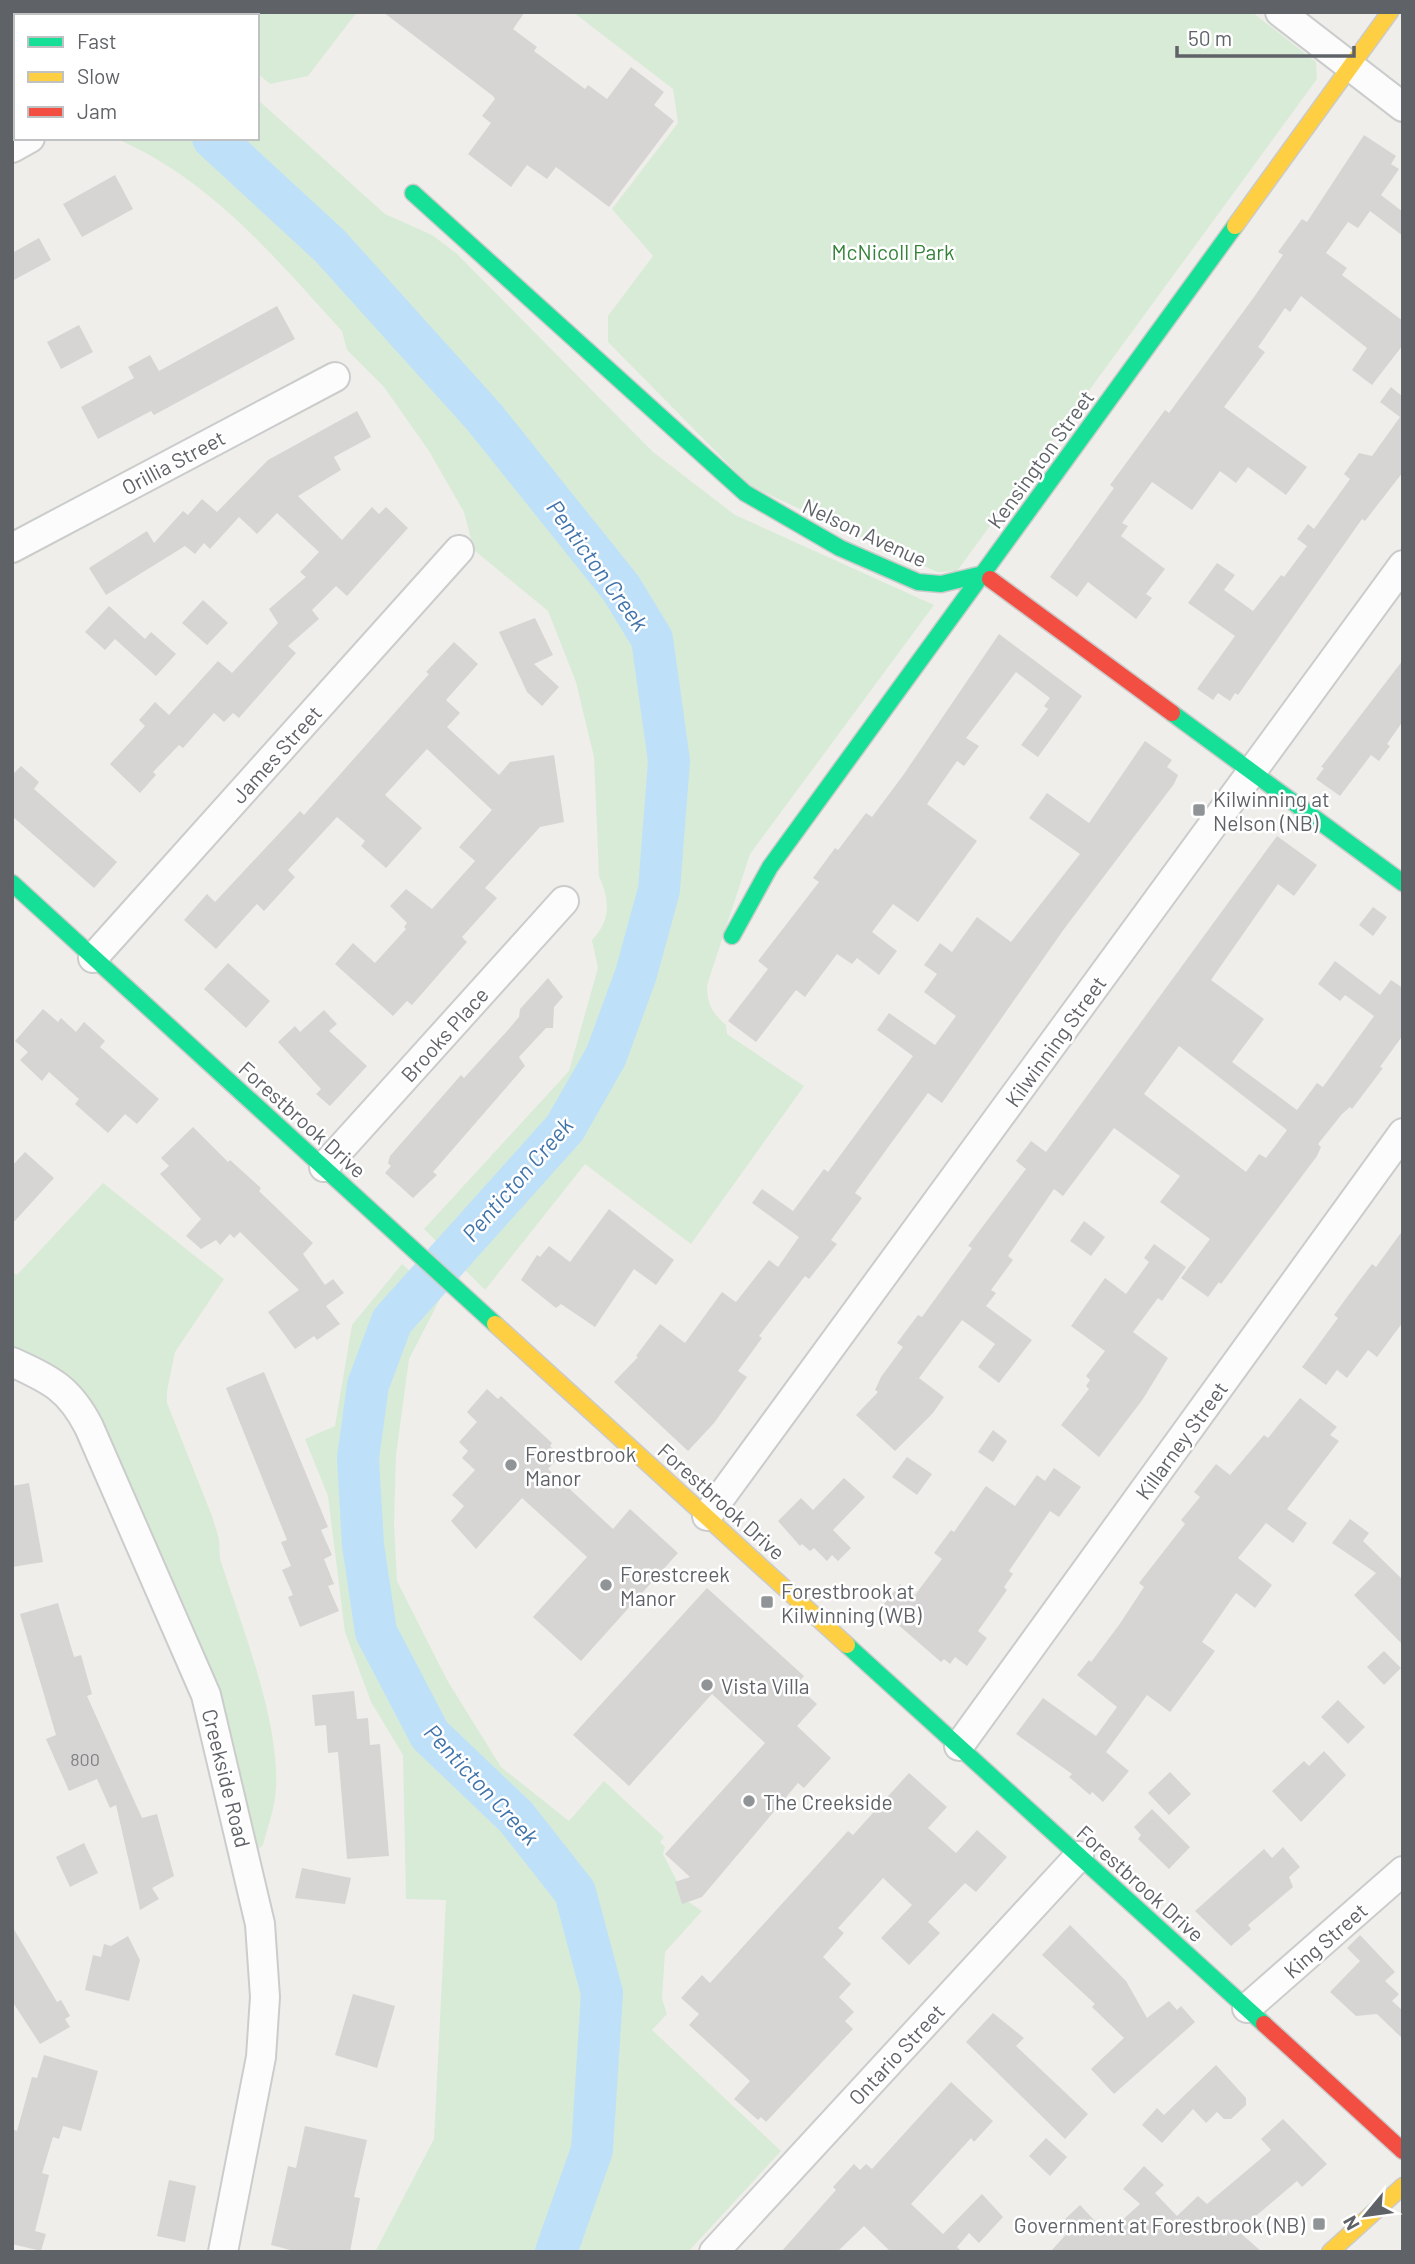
<svg xmlns="http://www.w3.org/2000/svg" width="1415" height="2264" font-family="Barlow,sans-serif">
	<style>
		.green { fill: #d8ebd6 }
		.lines { fill: none; stroke-linecap: round; stroke-linejoin: round }
		.river { stroke: #bfe0f9; stroke-width: 42 }
		.building { fill: #d6d5d3; fill-rule: evenodd }
		.street-casing { stroke: #cbcccc; stroke-width: 32 }
		.fast-casing { stroke: #cacacb; stroke-width: 19 }
		.slow-casing { stroke: #cacacb; stroke-width: 19 }
		.jam-casing { stroke: #cacacb; stroke-width: 19 }
		.street { stroke: #fdfcfc; stroke-width: 28 }
		.fast { stroke: #16e098; stroke-width: 16 }
		.slow { stroke: #ffcf43; stroke-width: 16 }
		.jam { stroke: #f24e42; stroke-width: 16 }
		.poi-dot { fill: #919496; stroke: #fff; stroke-width: 2.5 }
		.labels { text-anchor: middle; dominant-baseline: central; stroke-width: 5; stroke-linejoin: round; paint-order: stroke }
		.number-label { font-size: 18px; fill: #7e8184 }
		.park-label { font-size: 21px; fill: #348238; stroke: #fff }
		.street-label { font-size: 21px; fill: #5f6368; stroke: #fff }
		.poi-label { font-size: 21px; fill: #5f6368; stroke: #fff; text-anchor: start }
		.water-label { font-size: 23px; font-style: italic; fill: #4174aa; stroke: #fff }
	</style>
	<rect width="100%" height="100%" fill="#efeeea"/>
	<g class="green">
		<polygon points="12,12 152,12 157,16 16,16 16,68 12,65"/>
		<polygon points="182,12 357,12 308,76 270,84 257,73 257,16 187,16"/>
		<polygon points="573,12 1252,12 1316,62 1317,79 957,571 937,572 750,486 608,342 608,316 653,256 612,209 678,123 673,89"/>
		<path d="M257 99 385 214 432 235 456 253 653 452 735 515 934 605 750 854 707 985C707 1004 712 1013 726 1025L727 1034 804 1086 691 1244 585 1164 485 1290 424 1229 569 1071 598 968 592 940C611 920 610 901 599 876L594 757 576 682 548 611 474 550 464 512 429 451 384 387 347 350 342 331C273 256 212 180 115 138H257Z"/>
		<path d="M103 1183 224 1279 175 1352 167 1391V1403L212 1516 219 1539 220 1559C241 1624 284 1731 275 1798 273 1813 267 1829 263 1845L258 1849 222 1705 94 1407 65 1374 12 1350V1272L17 1275Z"/>
		<polygon points="402,1264 440,1299 409,1359 396,1455 394,1525 397,1581 447,1680 501,1767 569,1821 604,1781 664,1837 660,1842 665,1847 663,1854 687,1901 702,1911 665,1952 662,1999 667,2014 652,2030 781,2151 688,2252 375,2252 434,2139 446,1900 406,1899 403,1755 371,1702 345,1632 328,1496 305,1439 335,1426 352,1325"/>
	</g>
	<g class="lines">
		<g class="river">
			<polyline points="63,12 68,16"/>
			<polyline points="213,138 330,246 484,417 621,588 652,639 669,761 659,890 636,974 606,1056 565,1128 392,1321 368,1385 358,1458 363,1545 376,1632 430,1735 516,1817 575,1892 602,1993 592,2150 556,2252"/>
		</g>
	</g>
	<g class="building">
		<polygon points="383,12 525,12 513,29 537,47 534,51 585,89 588,85 607,99 631,67 664,92 654,105 674,121 609,207 556,167 547,179 527,165 511,187 468,154 491,123 482,116 495,99 493,96"/>
		<polygon points="1364,135 1396,156 1391,164 1399,169 1381,195 1403,212 1403,236 1370,211 1358,228 1348,222 1326,253 1347,268 1342,275 1403,321 1403,345 1372,385 1352,370 1367,348 1301,296 1290,312 1285,308 1263,340 1258,347 1265,352 1224,407 1307,467 1286,495 1248,467 1236,483 1220,471 1192,510 1152,482 1122,523 1128,526 1121,536 1165,569 1146,594 1152,598 1136,619 1088,582 1077,597 1050,577 1114,488 1110,485 1165,410 1169,413 1254,297 1283,255 1278,252 1302,219 1307,222"/>
		<polygon points="115,175 133,209 82,237 63,204"/>
		<polygon points="39,238 51,260 12,281 12,253"/>
		<polygon points="277,306 295,339 154,415 151,411 98,439 81,407 134,378 128,367 150,355 159,371"/>
		<polygon points="79,325 93,352 61,369 47,342"/>
		<polygon points="1391,387 1403,397 1403,472 1365,521 1362,519 1238,695 1235,693 1230,701 1218,693 1213,700 1197,689 1235,636 1188,603 1217,563 1235,575 1224,590 1253,611 1281,575 1284,577 1307,546 1297,539 1308,524 1314,529 1350,479 1344,474 1359,453 1372,456 1400,417 1380,402"/>
		<polygon points="357,411 371,437 334,457 341,470 298,496 342,540 372,507 379,514 386,507 408,528 347,596 336,586 312,610 319,619 288,646 296,653 239,718 233,713 224,722 214,713 183,748 179,745 153,772 156,775 140,793 110,764 145,726 139,720 155,702 169,715 218,661 232,673 278,623 269,609 306,577 300,572 319,552 277,513 257,534 239,517 210,549 204,543 195,554 185,546 106,595 89,568 147,531 154,543 183,511 188,515 202,499 217,512 268,460"/>
		<polygon points="203,600 228,623 207,645 182,623"/>
		<polygon points="109,606 145,639 151,632 176,654 156,676 115,639 105,650 85,632"/>
		<polygon points="535,618 553,655 534,664 559,687 542,706 527,692 499,632"/>
		<polygon points="999,634 1082,696 1038,757 1021,745 1048,709 1044,706 1050,698 1016,672 966,738 979,746 964,766 957,761 927,804 977,841 918,922 893,904 872,932 897,951 879,975 857,958 852,964 837,954 805,997 796,990 756,1042 728,1021 768,969 758,961 819,882 813,878 835,848 838,850 866,813 872,817 904,774"/>
		<polygon points="454,642 478,664 446,700 460,713 447,727 499,775 510,762 554,755 564,822 540,827 485,888 497,898 462,937 467,942 412,1005 407,1001 393,1016 335,964 353,943 375,963 406,929 404,927 407,923 390,906 406,889 432,909 475,861 459,847 492,810 427,749 385,795 422,828 386,868 361,846 365,841 337,817 288,870 295,877 264,911 257,904 216,949 184,920 207,894 215,902 300,811 304,815 429,674 426,672"/>
		<polygon points="1403,660 1403,721 1387,744 1390,746 1379,761 1371,755 1340,796 1316,779 1324,768 1321,767"/>
		<polygon points="1145,741 1172,760 1167,767 1178,775 1174,784 1064,929 942,1103 928,1093 889,1146 855,1193 862,1198 831,1240 837,1244 809,1279 805,1276 759,1336 762,1338 738,1371 747,1377 714,1423 688,1451 614,1382 638,1357 636,1356 660,1324 685,1343 722,1292 736,1302 769,1260 778,1267 799,1237 752,1203 762,1189 793,1211 824,1169 828,1172 913,1056 877,1030 889,1013 935,1045 956,1016 924,992 937,974 924,965 940,943 952,952 977,917 1011,942 1080,854 1029,818 1047,793 1089,823"/>
		<polygon points="21,766 39,782 34,789 117,862 94,888 12,816 12,775"/>
		<path d="M1277 836 1317 865 1294 896 1278 884 1211 980 1264 1019 1232 1062 1297 1110 1317 1083 1323 1087 1374 1016 1345 995 1340 1001 1318 984 1335 961 1380 995 1391 980 1403 988V1035L1380 1067 1383 1068 1352 1109 1350 1107 1342 1114 1318 1144 1321 1147 1317 1156 1221 1284 1219 1282 1208 1297 1181 1278 1210 1239 1160 1202 1180 1176 1114 1128 1063 1196 1054 1189 1008 1256 1013 1260 991 1290 996 1293 986 1306 1032 1340 999 1383 978 1367 995 1344 962 1320 919 1378 944 1397 933 1413 895 1451 856 1415 878 1392 875 1390 881 1377 903 1347 897 1343 918 1315 922 1317 972 1248 968 1246 1026 1169 1016 1161 1031 1141 1046 1152ZM1179 1046 1287 1130 1266 1158 1259 1154 1246 1172 1144 1094Z"/>
		<polygon points="1373,907 1387,917 1373,936 1359,925"/>
		<polygon points="228,963 270,1001 246,1028 204,989"/>
		<polygon points="548,978 563,997 554,1007 553,1028 546,1028 519,1057 525,1066 433,1172 437,1175 413,1198 385,1173 391,1166 388,1163 390,1156 461,1075 464,1078 508,1030 519,1017 520,1009"/>
		<polygon points="43,1009 58,1022 61,1018 76,1032 84,1022 105,1041 100,1047 159,1099 137,1124 125,1114 108,1133 75,1104 79,1099 49,1072 42,1081 20,1060 28,1052 15,1041"/>
		<polygon points="324,1010 337,1024 329,1031 367,1066 330,1106 316,1094 321,1089 278,1042 295,1026 300,1032"/>
		<polygon points="193,1127 228,1162 230,1160 261,1188 259,1191 313,1243 303,1254 325,1285 333,1279 344,1293 326,1306 340,1324 317,1340 314,1336 295,1349 268,1312 299,1290 240,1232 234,1238 230,1234 220,1245 216,1240 201,1249 186,1236 201,1219 160,1174 169,1166 161,1158"/>
		<polygon points="25,1152 54,1178 12,1224 12,1166"/>
		<polygon points="609,1209 674,1260 656,1285 634,1269 595,1327 561,1304 556,1308 521,1280 537,1255 540,1257 549,1246 570,1262"/>
		<polygon points="1084,1221 1105,1237 1091,1256 1070,1241"/>
		<polygon points="1403,1230 1403,1322 1377,1357 1368,1350 1347,1378 1337,1370 1326,1385 1302,1367 1338,1318 1334,1315 1347,1297 1372,1264 1376,1267"/>
		<polygon points="1154,1244 1186,1267 1162,1301 1158,1298 1133,1332 1168,1358 1143,1399 1099,1457 1061,1425 1089,1389 1086,1386 1090,1380 1086,1376 1105,1351 1071,1326 1105,1278 1126,1294 1149,1262 1144,1258"/>
		<polygon points="264,1372 328,1527 321,1530 332,1555 324,1559 334,1584 328,1586 339,1611 300,1627 288,1597 293,1595 282,1570 291,1566 281,1542 287,1540 226,1388"/>
		<polygon points="487,1389 498,1399 501,1396 552,1443 550,1446 560,1456 548,1469 613,1529 630,1509 678,1553 581,1661 533,1617 587,1557 522,1498 476,1549 451,1521 464,1506 452,1495 475,1470 462,1458 468,1451 459,1442 477,1422 467,1412"/>
		<polygon points="1300,1398 1337,1427 1330,1435 1339,1441 1287,1509 1307,1523 1293,1543 1266,1523 1238,1558 1272,1585 1255,1608 1236,1593 1202,1642 1215,1651 1170,1712 1147,1695 1106,1752 1129,1771 1103,1802 1092,1792 1090,1795 1069,1777 1072,1774 1016,1734 1043,1698 1096,1736 1117,1707 1077,1675 1089,1660 1091,1662 1119,1625 1144,1587 1139,1583 1185,1524 1181,1520 1200,1497 1194,1492 1216,1464 1230,1475 1264,1435 1268,1438"/>
		<polygon points="993,1430 1007,1441 993,1462 978,1452"/>
		<polygon points="907,1457 932,1474 917,1495 892,1477"/>
		<polygon points="1054,1468 1081,1487 1059,1517 1050,1511 1009,1571 1013,1574 1004,1587 1007,1590 978,1631 987,1638 967,1666 955,1657 950,1664 944,1659 941,1662 880,1609 900,1584 915,1595 942,1559 934,1553 951,1530 954,1532 986,1486 1015,1506 1037,1475 1045,1481"/>
		<polygon points="844,1478 865,1497 833,1530 851,1548 838,1561 832,1555 827,1561 814,1548 810,1551 802,1544 800,1546 778,1521 801,1498 813,1510"/>
		<polygon points="29,1483 43,1562 12,1567 12,1486"/>
		<polygon points="1350,1519 1369,1533 1363,1541 1403,1580 1403,1645 1354,1595 1376,1573 1332,1543"/>
		<polygon points="707,1588 804,1676 796,1685 817,1704 797,1726 831,1758 804,1788 798,1783 702,1897 682,1904 675,1882 690,1877 665,1854 765,1743 712,1694 629,1786 573,1735"/>
		<polygon points="58,1603 74,1657 81,1655 92,1694 87,1696 142,1818 157,1814 174,1876 152,1888 159,1899 140,1910 116,1805 110,1808 97,1779 69,1791 46,1739 56,1735 20,1614"/>
		<polygon points="1384,1651 1401,1668 1384,1685 1367,1667"/>
		<polygon points="354,1691 357,1719 368,1718 370,1745 380,1744 389,1856 347,1859 338,1752 328,1753 326,1725 315,1726 312,1695"/>
		<polygon points="1338,1700 1365,1727 1348,1744 1321,1717"/>
		<polygon points="1324,1751 1346,1775 1301,1822 1272,1791 1304,1761 1309,1766"/>
		<polygon points="1170,1772 1191,1794 1169,1815 1148,1793"/>
		<polygon points="909,1773 947,1807 928,1828 956,1853 977,1830 1007,1857 976,1892 965,1883 928,1922 940,1933 909,1965 881,1938 912,1905 883,1878 838,1928 844,1933 823,1957 851,1984 839,1997 854,2012 845,2021 853,2029 766,2122 761,2117 758,2120 734,2099 750,2081 689,2025 699,2014 681,1998 702,1975 710,1983 848,1831 853,1835"/>
		<polygon points="1152,1809 1190,1847 1169,1869 1138,1839 1141,1835 1134,1827"/>
		<polygon points="84,1843 98,1873 70,1887 56,1857"/>
		<polygon points="1283,1847 1300,1867 1289,1877 1293,1887 1248,1925 1251,1929 1231,1946 1195,1911 1264,1849 1272,1858"/>
		<polygon points="302,1868 351,1878 345,1904 295,1898"/>
		<polygon points="1070,1925 1126,1981 1147,2018 1169,2001 1177,2010 1181,2006 1195,2022 1114,2094 1091,2069 1124,2038 1092,2007 1095,2004 1042,1955"/>
		<polygon points="12,1926 57,2002 61,2000 70,2016 65,2019 70,2027 40,2044 12,2001"/>
		<polygon points="1360,1935 1395,1972 1385,1981 1399,1994 1392,2001 1403,2011 1403,2039 1377,2014 1356,2016 1330,1992 1360,1961 1347,1948"/>
		<polygon points="128,1936 140,1960 129,2001 85,1990 93,1955 101,1957 104,1944 111,1946"/>
		<polygon points="353,1994 395,2006 377,2068 335,2055"/>
		<polygon points="993,2013 1024,2038 1016,2046 1088,2114 1065,2139 966,2042"/>
		<polygon points="44,2055 98,2071 81,2131 63,2126 59,2139 53,2137 42,2173 49,2175 35,2231 46,2234 41,2251 12,2244 12,2129 17,2131 32,2077 37,2078"/>
		<polygon points="1216,2065 1246,2098 1246,2105 1231,2119 1224,2119 1217,2112 1206,2123 1193,2109 1162,2143 1142,2125 1157,2108 1164,2115"/>
		<polygon points="951,2082 993,2121 974,2142 971,2138 911,2204 943,2234 982,2194 1003,2217 979,2243 969,2233 957,2247 962,2252 891,2252 864,2226 837,2252 781,2252 836,2190 833,2187 854,2164 860,2170 866,2164 872,2169"/>
		<polygon points="1283,2119 1327,2164 1302,2187 1297,2181 1238,2231 1262,2252 1050,2252 1072,2228 1064,2220 1080,2205 1107,2234 1140,2204 1123,2189 1144,2166 1164,2185 1155,2193 1177,2216 1198,2196 1207,2204 1271,2150 1261,2139"/>
		<polygon points="305,2126 367,2140 354,2197 360,2198 350,2252 298,2252 271,2245 288,2166 296,2168"/>
		<polygon points="1046,2138 1067,2157 1050,2176 1029,2156"/>
		<polygon points="169,2180 196,2186 185,2242 157,2236"/>
	</g>
	<g class="lines">
		<defs>
			<g id="street">
				<polyline points="1280,12 1403,107"/>
				<polyline points="12,148 30,138"/>
				<polyline points="12,548 335,377"/>
				<polyline points="93,958 459,550"/>
				<polyline points="324,1167 564,901"/>
				<path d="M12 1362C51 1380 69 1388 89 1427L206 1695 260 1924 265 1997 261 2057 223 2252"/>
				<polyline points="707,1516 1403,565"/>
				<polyline points="959,1746 1403,1133"/>
				<polyline points="1247,2008 1403,1871"/>
				<polyline points="714,2252 1079,1856"/>
			</g>
			<g id="fast">
				<polyline points="413,193 745,493 840,548 918,582 941,584 983,574 990,579"/>
				<polyline points="1172,713 1403,883"/>
				<polyline points="12,883 495,1324"/>
				<polyline points="732,936 770,867 1235,226"/>
				<polyline points="847,1645 1264,2024"/>
			</g>
			<g id="slow">
				<polyline points="1235,226 1390,12"/>
				<polyline points="495,1324 847,1645"/>
				<polyline points="1330,2252 1403,2186"/>
			</g>
			<g id="jam">
				<polyline points="990,579 1172,713"/>
				<polyline points="1264,2024 1403,2151"/>
			</g>
		</defs>
		<use href="#street" class="street-casing"/>
		<use href="#fast" class="fast-casing"/>
		<use href="#slow" class="slow-casing"/>
		<use href="#jam" class="jam-casing"/>
		<use href="#street" class="street"/>
		<use href="#fast" class="fast"/>
		<use href="#slow" class="slow"/>
		<use href="#jam" class="jam"/>
	</g>
	<g class="poi-dot">
		<rect x="1192" y="803" width="14" height="14" rx="3.5"/>
		<circle cx="511" cy="1465" r="7"/>
		<circle cx="606" cy="1585" r="7"/>
		<rect x="760" y="1595" width="14" height="14" rx="3.5"/>
		<circle cx="707" cy="1685" r="7"/>
		<circle cx="749" cy="1801" r="7"/>
		<rect x="1312" y="2217" width="14" height="14" rx="3.5"/>
	</g>
	<g class="labels">
		<g class="number-label">
			<text x="85" y="1759">800</text>
		</g>
		<g class="park-label">
			<text x="893" y="251">McNicoll Park</text>
		</g>
		<g class="street-label">
			<text transform="translate(1040 459) rotate(-54)">Kensington Street</text>
			<text transform="translate(173 462) rotate(-28)">Orillia Street</text>
			<text transform="translate(865 532) rotate(25)">Nelson Avenue</text>
			<text transform="translate(276 754) rotate(-48)">James Street</text>
			<text transform="translate(444 1034) rotate(-48)">Brooks Place</text>
			<text transform="translate(1055 1041) rotate(-54)">Kilwinning Street</text>
			<text transform="translate(303 1119) rotate(42)">Forestbrook Drive</text>
			<text transform="translate(1181 1440) rotate(-54)">Killarney Street</text>
			<text transform="translate(722 1501) rotate(42)">Forestbrook Drive</text>
			<text transform="translate(227 1778) rotate(76)">Creekside Road</text>
			<text transform="translate(1141 1883) rotate(42)">Forestbrook Drive</text>
			<text transform="translate(1325 1940) rotate(-41)">King Street</text>
			<text transform="translate(896 2054) rotate(-47)">Ontario Street</text>
		</g>
		<g class="poi-label">
			<text x="1213" y="798">Kilwinning at<tspan x="1213" dy="24">Nelson (NB)</tspan></text>
			<text x="525" y="1453">Forestbrook<tspan x="525" dy="24">Manor</tspan></text>
			<text x="620" y="1573">Forestcreek<tspan x="620" dy="24">Manor</tspan></text>
			<text x="781" y="1590">Forestbrook at<tspan x="781" dy="24">Kilwinning (WB)</tspan></text>
			<text x="721" y="1685">Vista Villa</text>
			<text x="763" y="1801">The Creekside</text>
			<text x="1305" y="2224" text-anchor="end">Government at Forestbrook (NB)</text>
		</g>
		<g class="water-label">
			<text transform="translate(598 565) rotate(54)">Penticton Creek</text>
			<text transform="translate(517 1179) rotate(-49)">Penticton Creek</text>
			<text transform="translate(482 1784) rotate(47)">Penticton Creek</text>
		</g>
	</g>
	<rect width="1415" height="2264" fill="none" stroke="#5f6368" stroke-width="28"/>
	<rect x="14" y="14" width="245" height="126" fill="#ffffff" stroke="#bfc1c3" stroke-width="2"/>
	<rect x="28" y="37" width="35" height="10" fill="#16e098" stroke="#bfc1c3" stroke-width="2"/>
	<text x="77" y="49" font-size="21" fill="#5f6368">Fast</text>
	<rect x="28" y="72" width="35" height="10" fill="#ffcf43" stroke="#bfc1c3" stroke-width="2"/>
	<text x="77" y="84" font-size="21" fill="#5f6368">Slow</text>
	<rect x="28" y="107" width="35" height="10" fill="#f24e42" stroke="#bfc1c3" stroke-width="2"/>
	<text x="77" y="119" font-size="21" fill="#5f6368">Jam</text>
	<g transform="translate(1366 2215) rotate(241)" stroke="#ffffff" stroke-width="5" paint-order="stroke">
	<path d="M0-5L12 26L0 18L-12 26Z" fill="#5f6368"/>
	<text y="-10" font-size="19" font-weight="bold" text-anchor="middle" fill="#5f6368">N</text>
	</g>
	<path d="M1177 46v10h177v-10" fill="none" stroke="#5f6368" stroke-width="3.5"/>
	<text x="1188" y="46" font-size="21" fill="#5f6368" stroke="#ffffff" stroke-width="5" paint-order="stroke">50 m</text>
</svg>
